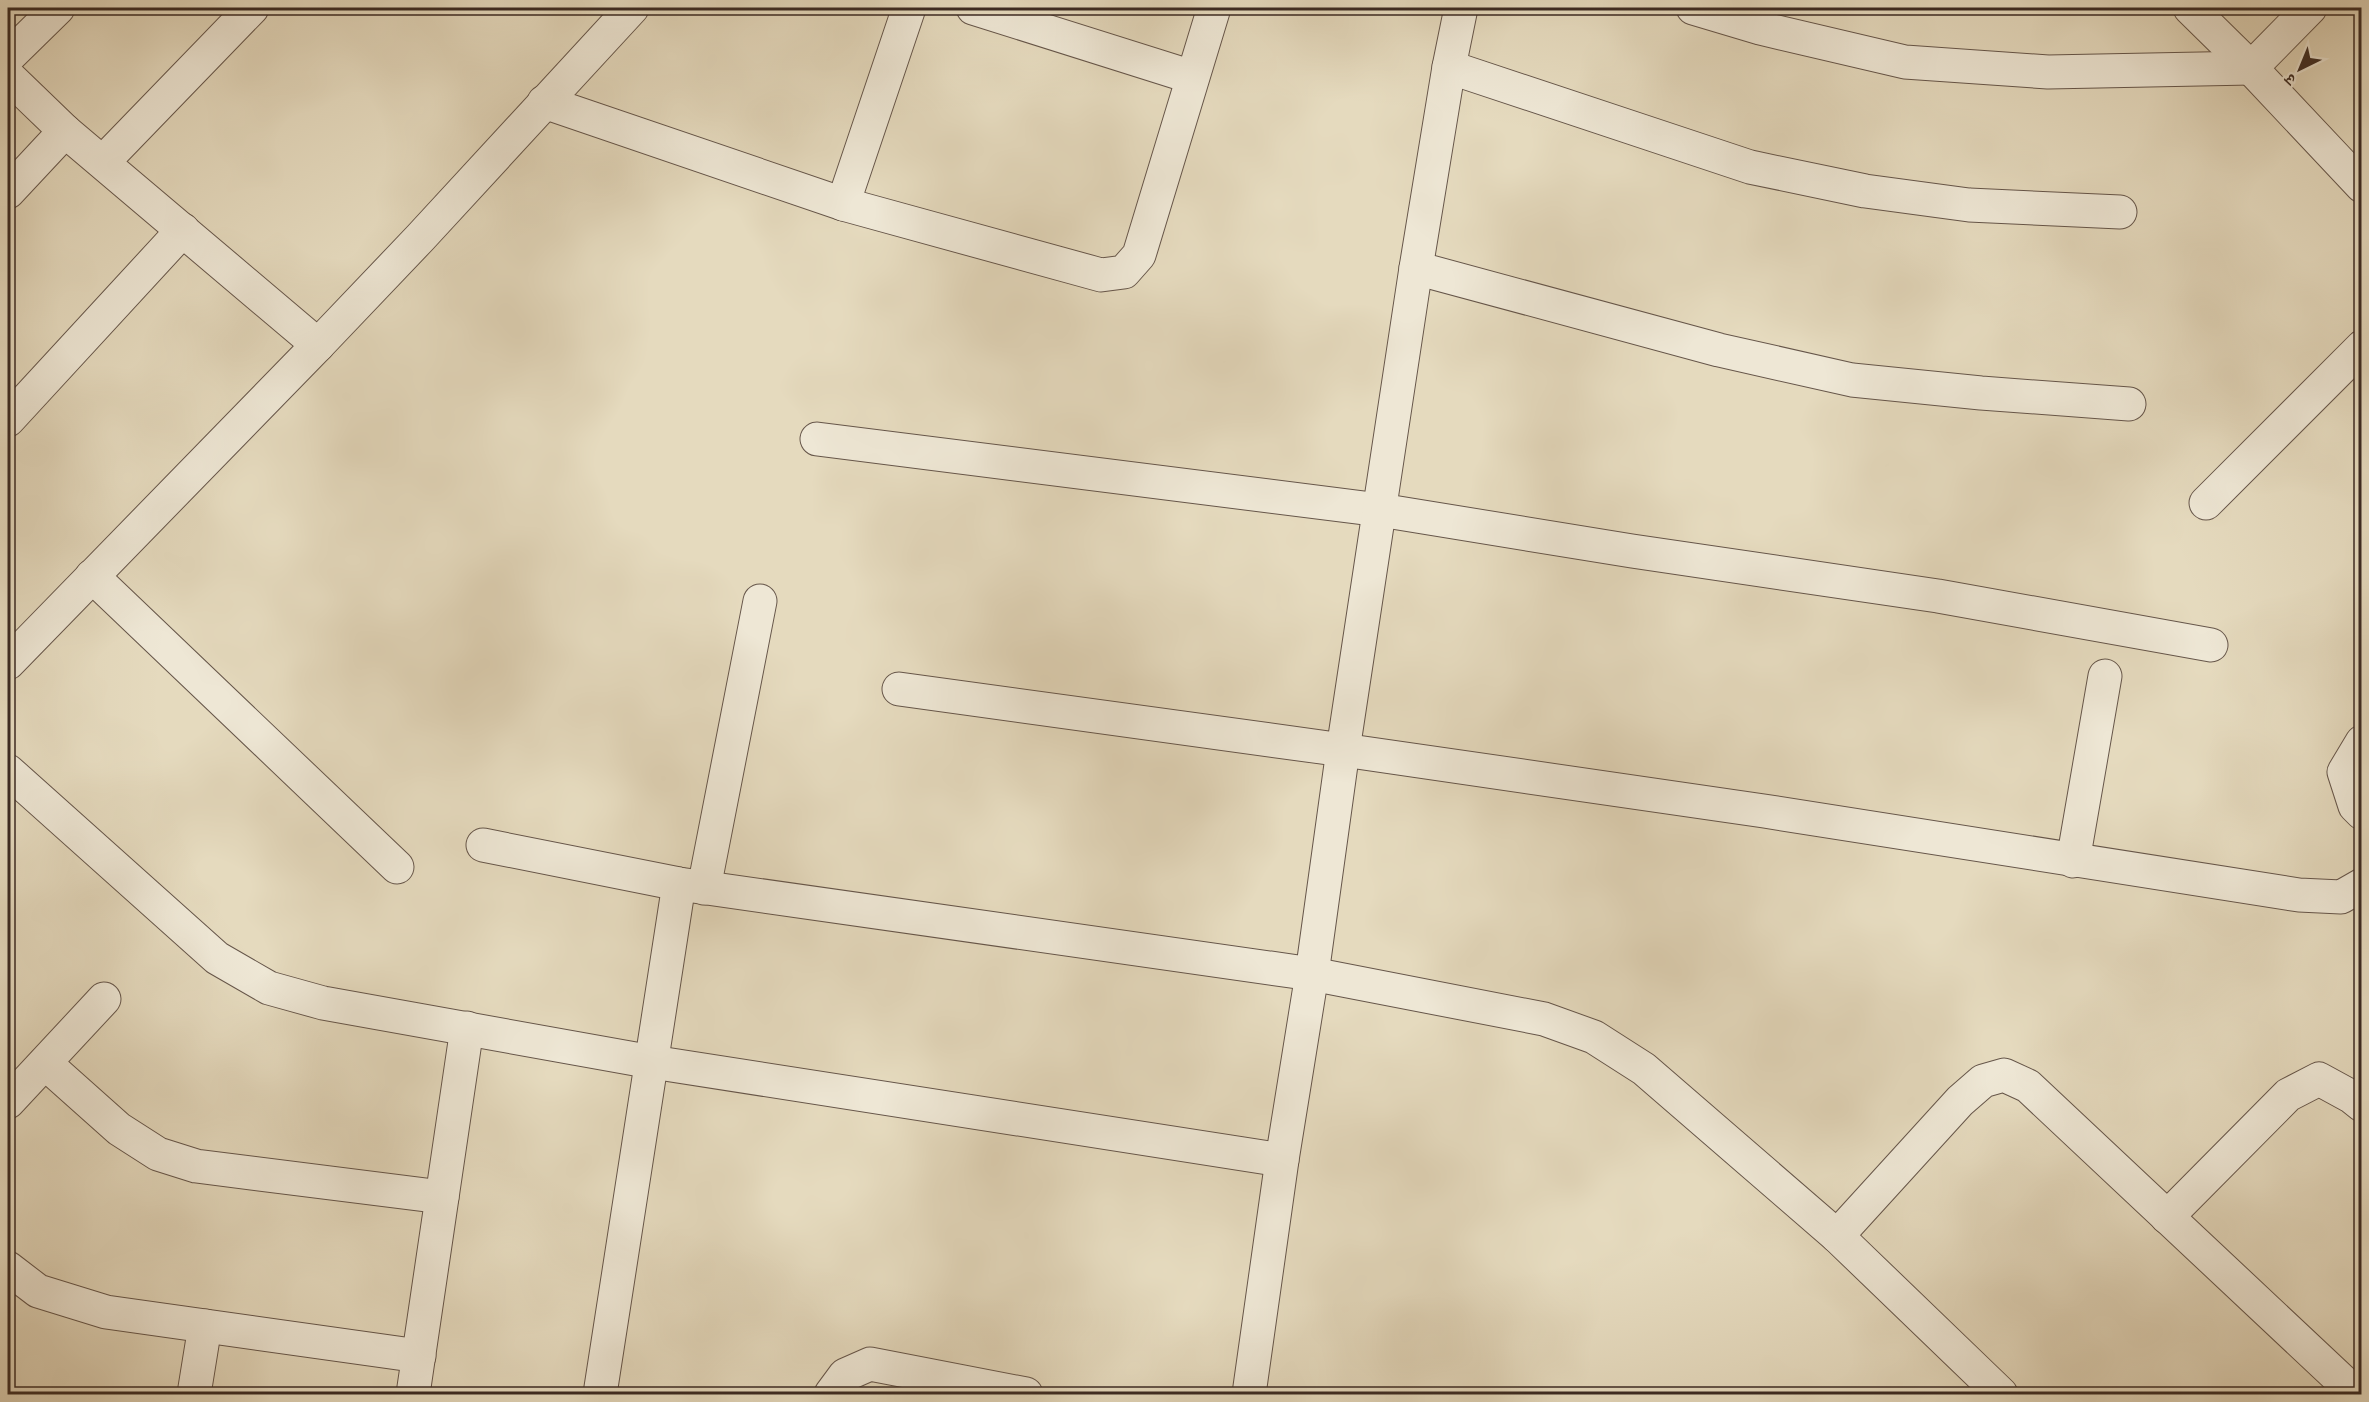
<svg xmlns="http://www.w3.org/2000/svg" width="2369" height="1402" font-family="'IM FELL English','Noto Serif Devanagari',serif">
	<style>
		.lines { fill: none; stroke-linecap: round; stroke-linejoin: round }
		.street-casing { stroke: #66564a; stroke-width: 35 }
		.street { stroke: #eee7d5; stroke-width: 33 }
	</style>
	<rect width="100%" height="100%" fill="#e5dabe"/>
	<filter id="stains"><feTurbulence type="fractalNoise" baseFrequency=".00333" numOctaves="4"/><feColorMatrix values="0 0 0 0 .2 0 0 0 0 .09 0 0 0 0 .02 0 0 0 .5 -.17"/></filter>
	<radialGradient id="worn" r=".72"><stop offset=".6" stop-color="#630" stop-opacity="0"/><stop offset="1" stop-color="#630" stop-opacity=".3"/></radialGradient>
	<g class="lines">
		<defs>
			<g id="street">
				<polyline points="973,8 1192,77"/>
				<polyline points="1693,8 1760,28 1905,62 2048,72 2251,68 2310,8"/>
				<polyline points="2190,8 2251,68 2362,186"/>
				<polyline points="8,57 58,8"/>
				<polyline points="1449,67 1750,167 1865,191 1969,205 2120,212"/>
				<polyline points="8,76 65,131 318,345 420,238 632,8"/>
				<polyline points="544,102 843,204 1101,275 1124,272 1139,255 1214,8"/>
				<polyline points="103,162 252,8"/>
				<polyline points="8,192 65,131"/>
				<polyline points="843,204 909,8"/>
				<polyline points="1416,268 1719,350 1852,380 1981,393 2129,404"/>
				<polyline points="8,420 183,230"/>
				<polyline points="817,439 1380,510 1632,551 1938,596 2211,645"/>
				<polyline points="2206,503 2362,347"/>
				<polyline points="92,576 397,867"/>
				<polyline points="8,663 318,345"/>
				<polyline points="899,689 1343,750 1764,811 2299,895 2341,897 2362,885"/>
				<polyline points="2362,742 2344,772 2355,806 2362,813"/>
				<polyline points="8,771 217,958 269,988 323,1003 652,1062 1282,1160"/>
				<polyline points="483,845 679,884 1312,974 1544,1019 1594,1037 1644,1069 1837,1236 2001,1394"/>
				<polyline points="2073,861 2105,676"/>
				<polyline points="704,888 760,601"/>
				<polyline points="45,1063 119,1129 158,1154 196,1166 442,1197"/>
				<polyline points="8,1102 104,999"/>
				<polyline points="2167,1217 2288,1095 2319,1079 2352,1097 2362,1105"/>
				<polyline points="1837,1236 1960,1101 1983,1081 2004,1075 2028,1086 2356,1394"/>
				<polyline points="8,1268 38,1291 106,1312 419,1356"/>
				<polyline points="194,1394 205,1326"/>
				<polyline points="413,1394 467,1028"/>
				<polyline points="600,1394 679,884"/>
				<polyline points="831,1394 845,1375 870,1364 1026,1394"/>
				<polyline points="1249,1394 1282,1160 1312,974 1343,750 1416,268 1449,67 1461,8"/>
			</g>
		</defs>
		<use href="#street" class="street-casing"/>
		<use href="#street" class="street"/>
	</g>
	<rect width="2369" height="1402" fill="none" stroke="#e5dabe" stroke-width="30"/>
	<rect x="9" y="9" width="2351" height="1384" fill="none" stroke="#3b2a23" stroke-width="3"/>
	<rect x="15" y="15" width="2339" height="1372" fill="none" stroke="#3b2a23" stroke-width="1.5"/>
	<g transform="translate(2300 69) rotate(223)" stroke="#eee7d5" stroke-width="4.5" paint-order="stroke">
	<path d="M0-4.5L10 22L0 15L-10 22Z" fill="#3b2a23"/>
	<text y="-9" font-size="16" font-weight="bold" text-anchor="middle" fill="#3b2a23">उ</text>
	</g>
	<rect width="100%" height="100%" filter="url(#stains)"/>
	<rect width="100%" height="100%" fill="url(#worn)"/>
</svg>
